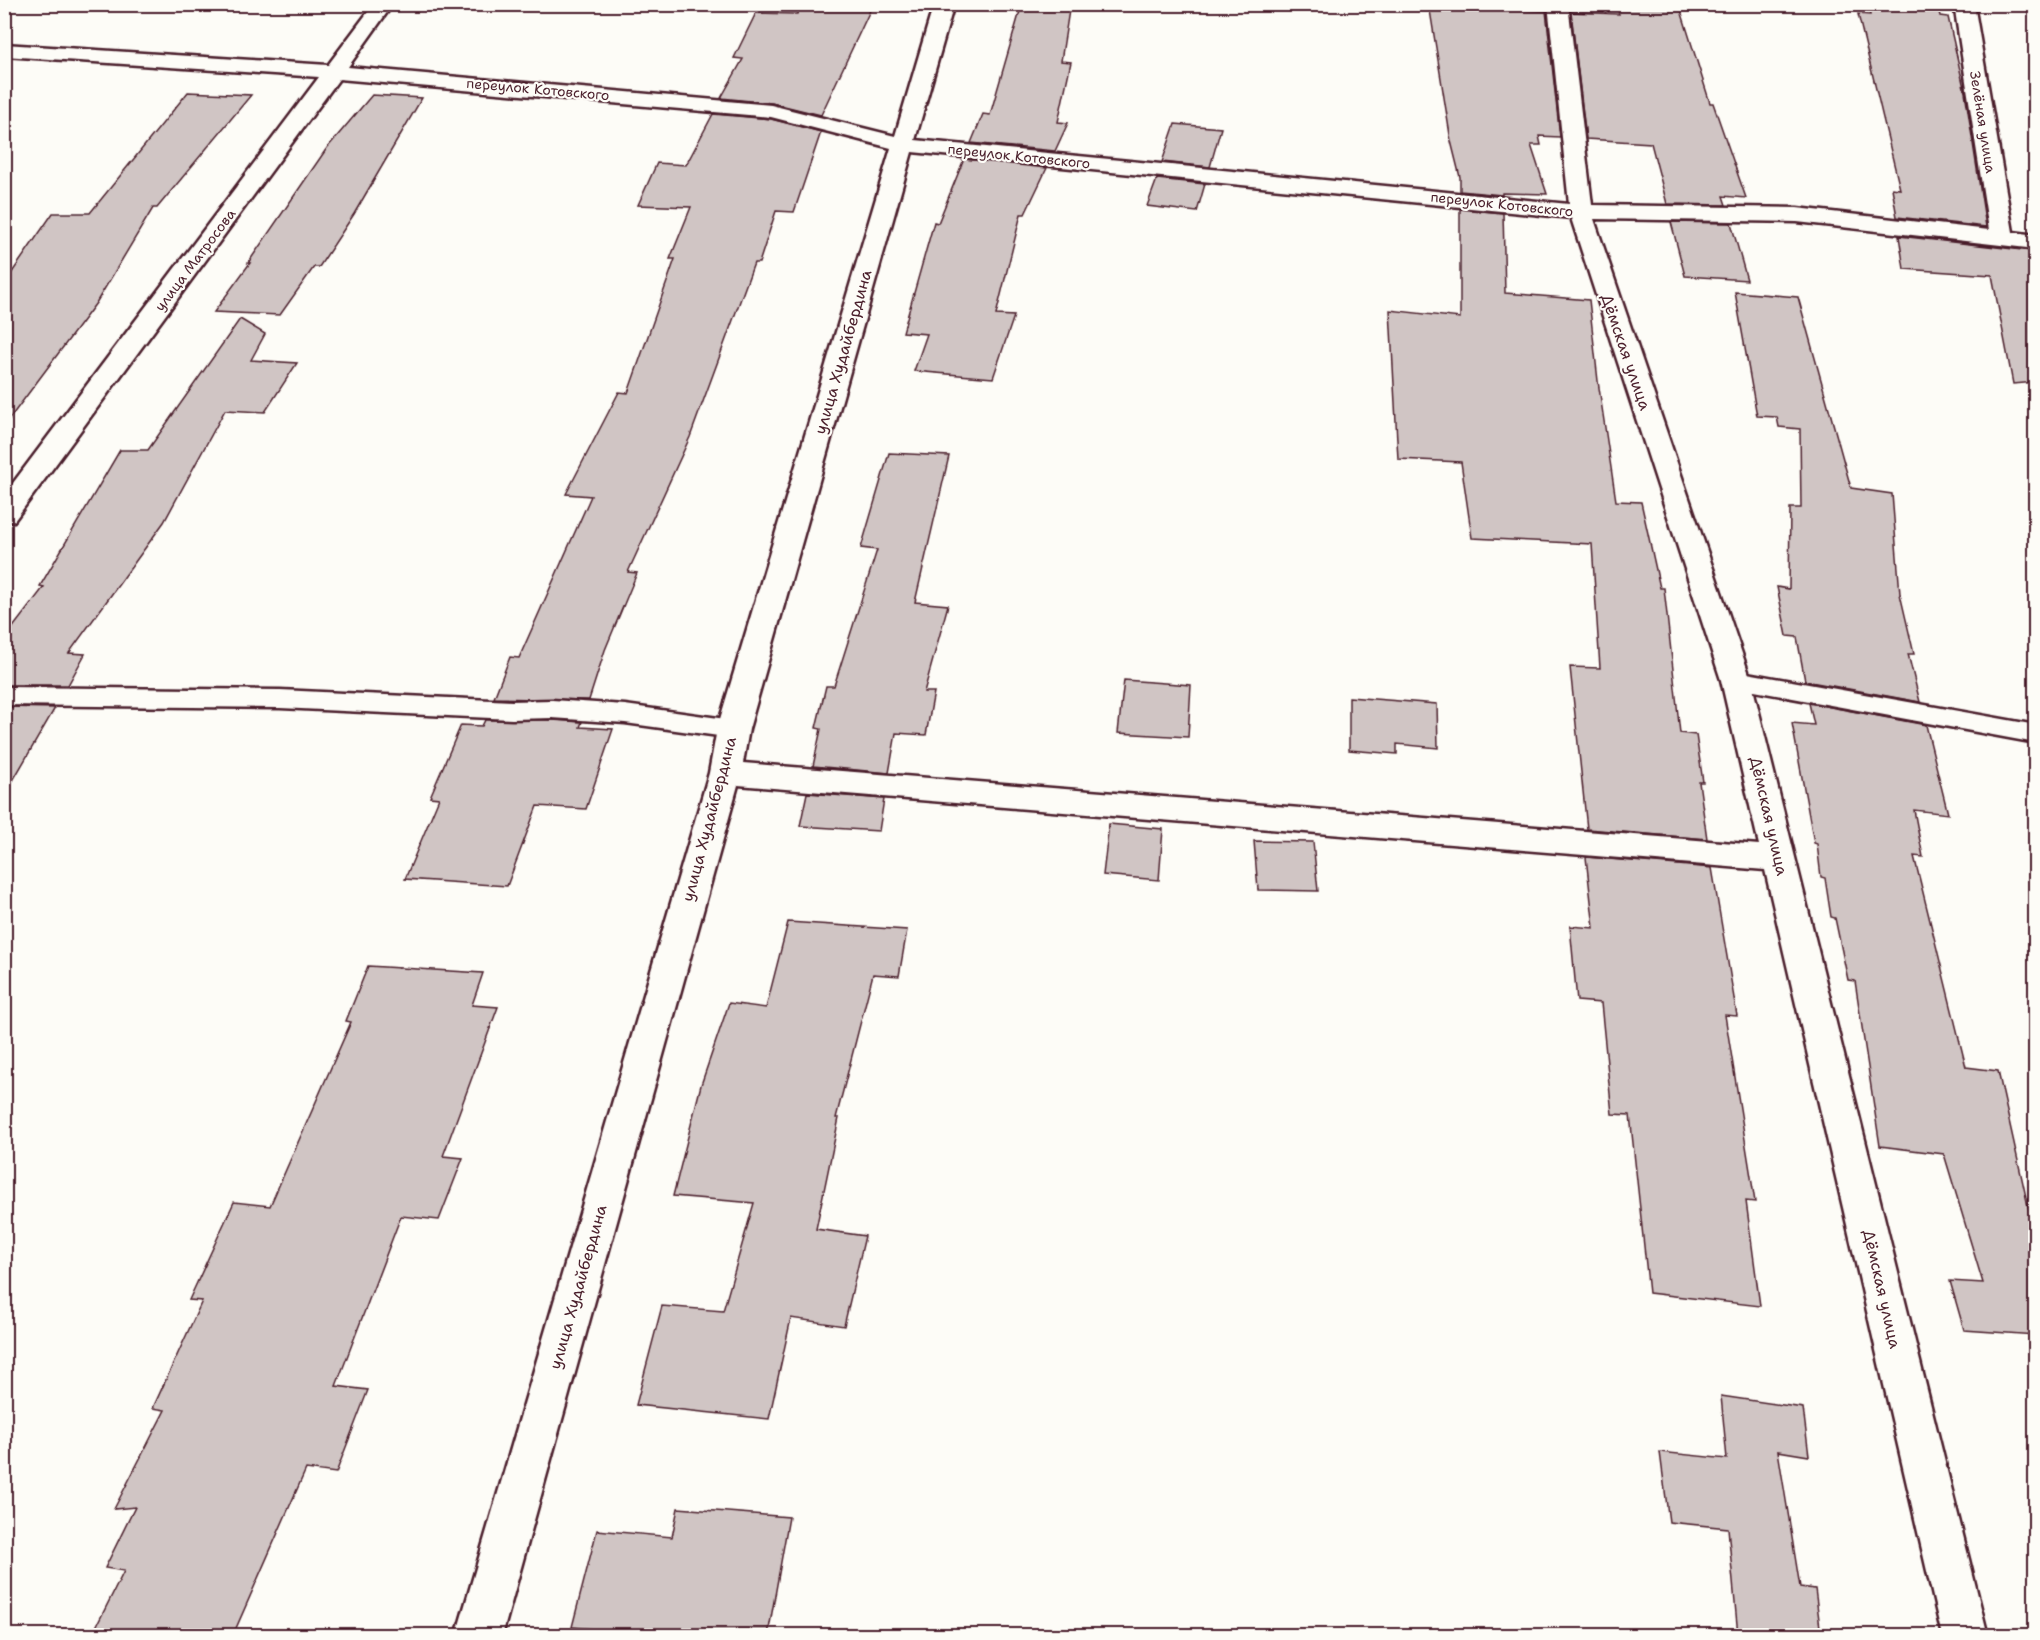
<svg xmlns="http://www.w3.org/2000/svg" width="2040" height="1640" font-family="'Shantell Sans',sans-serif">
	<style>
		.building { fill: #d0c5c4; stroke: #4a1f2b; stroke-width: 1.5 }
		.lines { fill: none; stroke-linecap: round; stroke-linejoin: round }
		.lane-casing { stroke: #4a1f2b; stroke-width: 5 }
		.street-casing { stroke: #4a1f2b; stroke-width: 5 }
		.lane { fill: #fdfcf7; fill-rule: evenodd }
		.street { fill: #fdfcf7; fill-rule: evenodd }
		.labels { text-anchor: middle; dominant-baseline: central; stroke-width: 4.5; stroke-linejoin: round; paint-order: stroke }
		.far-street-label { font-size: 14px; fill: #4a1f2b; stroke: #fdfcf7 }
		.street-label { font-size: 16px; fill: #4a1f2b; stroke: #fdfcf7 }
	</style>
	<rect width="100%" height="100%" fill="#fdfcf7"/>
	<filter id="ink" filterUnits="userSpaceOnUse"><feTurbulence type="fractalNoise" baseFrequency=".0167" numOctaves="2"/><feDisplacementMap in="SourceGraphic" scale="12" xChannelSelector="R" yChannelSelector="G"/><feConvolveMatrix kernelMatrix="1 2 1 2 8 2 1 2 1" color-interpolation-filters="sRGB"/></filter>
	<g filter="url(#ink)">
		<g class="building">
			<polygon points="802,4 873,4 821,115 772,103 721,98 743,59 734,58 756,13 797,14"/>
			<polygon points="1022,4 1070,4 1061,61 1071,62 1058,122 1068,123 1055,151 971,143 983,114 990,115"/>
			<polygon points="1429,4 1519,4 1520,10 1546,11 1560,137 1539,136 1541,145 1531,145 1547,194 1502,193 1502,195 1460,191 1460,177 1451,141"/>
			<polygon points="1616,4 1679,4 1710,103 1713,103 1746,198 1723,196 1726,205 1667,204 1651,143 1586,139 1571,12 1619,14"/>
			<polygon points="1885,4 1937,4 1940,16 1948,17 1965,92 1986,227 1897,217 1892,188 1900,189 1858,14 1870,15 1869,9 1887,10"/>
			<polygon points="188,92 251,95 157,208 153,208 96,303 4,426 4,284 53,213 90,213"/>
			<polygon points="372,95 422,98 354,214 319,267 314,267 280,315 214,312 250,263 248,263 327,148"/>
			<polygon points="713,114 771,119 821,132 794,212 776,211 759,263 754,263 690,437 628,572 637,573 605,650 589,700 494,698 510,657 519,658 591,496 566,494 619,392 628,393 675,259 670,259 691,207 638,205 657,163 686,165"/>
			<polygon points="1175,124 1221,128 1210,167 1162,162"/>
			<polygon points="964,159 1047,168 1025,214 1021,214 996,315 1014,316 993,378 914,371 927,334 903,332 934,222 938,223"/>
			<polygon points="1157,179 1205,184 1197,212 1147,206"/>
			<polygon points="1460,209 1503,213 1505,293 1589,300 1598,381 1616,501 1641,502 1660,588 1664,588 1680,733 1696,735 1703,782 1699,782 1707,839 1587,829 1570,667 1600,668 1592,544 1472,538 1461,462 1398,459 1390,310 1460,318"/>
			<polygon points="1671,222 1731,223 1747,280 1685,276"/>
			<polygon points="1899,236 2031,251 2036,267 2036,382 2013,384 1992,275 1904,269"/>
			<polygon points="1735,292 1798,297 1851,488 1892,494 1900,594 1914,654 1908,654 1920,702 1805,681 1797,637 1787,636 1777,587 1789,589 1790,508 1801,508 1800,429 1779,427 1777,417 1757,416"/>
			<polygon points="240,319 265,334 251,360 297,363 265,412 225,410 164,522 69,653 85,654 68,685 4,685 4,639 44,587 40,586 120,450 148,450"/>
			<polygon points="889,453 949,456 915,602 948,605 924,692 934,692 926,735 896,733 889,773 813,766 821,729 816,728 826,686 834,686 877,550 861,548"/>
			<polygon points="1124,680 1191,685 1188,737 1118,733"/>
			<polygon points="1349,697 1437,704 1438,748 1397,744 1397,754 1349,750"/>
			<polygon points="1809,703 1926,725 1948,814 1914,810 1923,857 1914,856 1966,1067 1998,1071 2036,1242 2036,1335 1964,1330 1950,1281 1983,1283 1944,1154 1880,1146 1855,981 1848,980 1835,918 1831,917 1825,878 1821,877 1817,844 1814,843 1792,723 1814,725"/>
			<polygon points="4,707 55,708 4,796"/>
			<polygon points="485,720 552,720 582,722 580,727 613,729 586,809 537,806 507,886 405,879 439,798 430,797 461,725 482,726"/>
			<polygon points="807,793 884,799 879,831 800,826"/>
			<polygon points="1109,824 1163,829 1159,880 1103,875"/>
			<polygon points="1254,841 1313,842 1318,891 1258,890"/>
			<polygon points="1586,857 1712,868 1737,1016 1725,1015 1755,1202 1746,1201 1760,1306 1649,1293 1630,1115 1612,1114 1601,1003 1577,1001 1570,926 1594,928"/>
			<polygon points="788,922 907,930 899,976 873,974 836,1118 839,1118 816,1229 865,1236 844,1326 791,1318 769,1419 636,1405 662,1306 723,1311 754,1203 673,1196 701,1085 729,1003 766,1008"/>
			<polygon points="368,966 483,973 472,1005 498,1007 443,1156 463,1158 439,1220 401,1216 336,1386 368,1390 336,1473 306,1469 233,1635 92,1635 124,1571 105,1568 135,1507 114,1509 165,1410 153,1408 202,1301 189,1300 234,1202 270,1206 351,1022 346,1021"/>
			<polygon points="1721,1396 1803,1408 1809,1456 1778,1451 1800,1587 1815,1589 1821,1635 1738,1635 1728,1528 1669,1522 1660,1452 1727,1459"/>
			<polygon points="678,1508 789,1517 768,1635 662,1635 572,1627 597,1530 672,1537"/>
		</g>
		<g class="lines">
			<defs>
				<g id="lane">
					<polygon points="1736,671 2036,725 2036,743 1727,686 1723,680 1727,674"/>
					<polygon points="4,687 280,690 512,701 552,700 625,705 733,720 743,722 747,729 743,736 733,738 625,723 552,718 512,719 280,708 4,705"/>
				</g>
				<path id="street" d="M374 4H393L348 67 771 105 895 136 934 4H954L915 140 1569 204 1548 4H1568L1592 205 1797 208 1989 230 1954 4H1974L2013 232 2036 235V249L1797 222 1594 219 1751 680 1988 1636H1942L1765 870 738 785 502 1636H456L709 773 717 729 891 148 771 117 339 79 14 521 4 523V495L319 77 4 56V44L328 65ZM912 152 1571 218 1721 680 1759 845 743 763 749 729Z"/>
			</defs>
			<use href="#lane" class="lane-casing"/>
			<use href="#street" class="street-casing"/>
			<use href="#lane" class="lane"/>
			<use href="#street" class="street"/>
		</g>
	</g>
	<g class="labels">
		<g class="far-street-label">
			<text transform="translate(538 89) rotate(5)">переулок Котовского</text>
			<text transform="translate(1983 122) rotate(81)">Зелёная улица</text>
			<text transform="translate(1019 156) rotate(6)">переулок Котовского</text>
			<text transform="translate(1502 204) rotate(6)">переулок Котовского</text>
			<text transform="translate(195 260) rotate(-53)">улица Матросова</text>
		</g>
		<g class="street-label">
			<text transform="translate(843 352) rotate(-74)">улица Худайбердина</text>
			<text transform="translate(1626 352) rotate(71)">Дёмская улица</text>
			<text transform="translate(1769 816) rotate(77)">Дёмская улица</text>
			<text transform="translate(709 819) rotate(-75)">улица Худайбердина</text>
			<text transform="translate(578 1287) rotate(-74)">улица Худайбердина</text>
			<text transform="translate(1882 1289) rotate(77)">Дёмская улица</text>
		</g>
	</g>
	<rect width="2040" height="1640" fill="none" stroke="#fdfcf7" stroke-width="24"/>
	<rect x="12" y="12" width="2016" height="1616" fill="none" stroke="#4a1f2b" stroke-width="2" filter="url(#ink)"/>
</svg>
